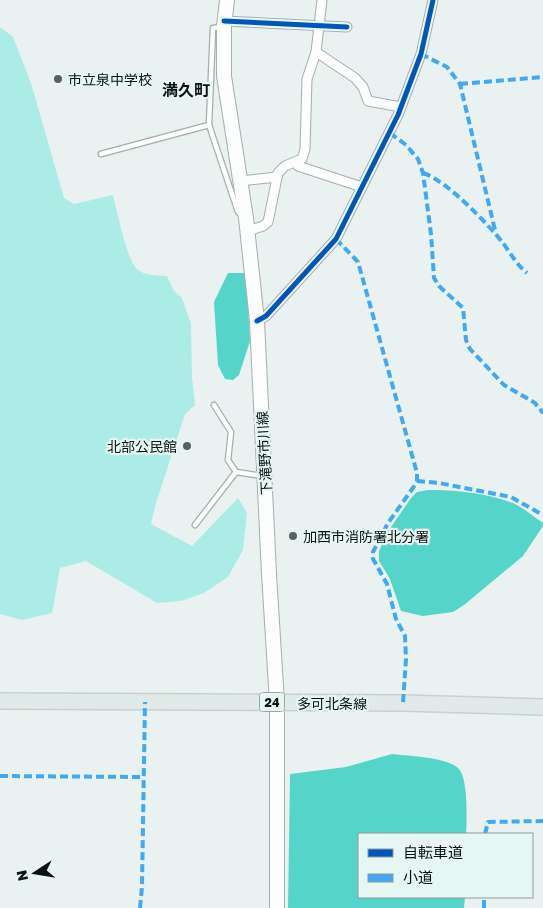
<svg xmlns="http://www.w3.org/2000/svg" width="543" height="908" font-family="'Golos Text','Noto Sans JP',sans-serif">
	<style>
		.green { fill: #abede6 }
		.water { fill: #55d4ca }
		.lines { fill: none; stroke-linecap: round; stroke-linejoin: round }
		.lane-casing { stroke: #a7adac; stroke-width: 7 }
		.street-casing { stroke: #a7adac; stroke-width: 11 }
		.secondary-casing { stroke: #a7adac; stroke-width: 16 }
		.primary-casing { stroke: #cbcfce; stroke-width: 18 }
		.lane { stroke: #fcfdfd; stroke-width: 4.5 }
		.street { stroke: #fcfdfd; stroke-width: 9 }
		.secondary { stroke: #fcfdfd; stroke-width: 14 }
		.primary { stroke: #e0eae8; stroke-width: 15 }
		.quiet { stroke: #3fa9f5; stroke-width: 4; stroke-dasharray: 8 4; stroke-linecap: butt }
		.cycleway-casing { stroke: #e5f6f3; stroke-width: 8 }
		.cycleway { stroke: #0057b8; stroke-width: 5 }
		.poi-dot { fill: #59605f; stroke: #e5f6f3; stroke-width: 2 }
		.labels { text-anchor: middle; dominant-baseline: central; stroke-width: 4.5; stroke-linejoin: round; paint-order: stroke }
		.shield { fill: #e5f6f3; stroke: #4d5655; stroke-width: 1 }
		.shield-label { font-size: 12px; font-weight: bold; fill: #0c1211 }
		.poi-label { font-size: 14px; fill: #0c1211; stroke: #e5f6f3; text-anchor: start }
		.street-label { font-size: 14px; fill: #0c1211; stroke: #e5f6f3 }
		.quarter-label { font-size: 16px; font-weight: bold; fill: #0c1211; stroke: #e5f6f3 }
	</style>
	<rect width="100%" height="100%" fill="#e9f2f0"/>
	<path class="green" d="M0 27 13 37 31 83 64 198 74 204 113 195C117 210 127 260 137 269 145 276 156 275 167 276L174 291 182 298 191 324 192 377 195 405 185 414 156 503 151 524 192 546 238 498 247 513 243 550 228 577 204 593 181 601 157 603 86 561 60 568 52 613 22 620 0 614Z"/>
	<g class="water">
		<polygon points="228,273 246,273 250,341 239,375 233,380 225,379 218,365 214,302"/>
		<path d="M428 490C453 489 494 494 517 505 526 510 534 517 543 523V526L523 556 464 605 453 612 423 616 401 611 390 579 379 561V551L389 530 411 498 417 492Z"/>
		<path d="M392 754C408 756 448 757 459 769 468 779 467 820 466 834H359V897H465L464 908H288L290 774 346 767Z"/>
	</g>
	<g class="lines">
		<defs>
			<g id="lane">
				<polyline points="222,27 213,28 209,125 238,212 243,216"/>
				<polyline points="101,154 209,125"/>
				<polyline points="214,405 231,432 228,460 236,472"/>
				<polyline points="195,525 236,472 263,476"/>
			</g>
			<g id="street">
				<polyline points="224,21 347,27"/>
				<polyline points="316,52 355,78 363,87 368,101 401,107"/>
				<polyline points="297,162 298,166 362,187"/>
				<polyline points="241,181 277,177"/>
				<polyline points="248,231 263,226 268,222 278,173 285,166 302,159 305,149 307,79 316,52 322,0"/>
				<polyline points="257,321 266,316 336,239 398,115 421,54 433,0"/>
			</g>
			<polyline id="secondary" points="227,0 224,26 224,76 246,218 257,321 269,574 277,702 277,908"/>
			<polyline id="primary" points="0,701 403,703 543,707"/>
		</defs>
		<use href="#lane" class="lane-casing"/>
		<use href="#street" class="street-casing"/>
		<use href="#secondary" class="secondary-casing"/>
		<use href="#primary" class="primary-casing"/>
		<use href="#lane" class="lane"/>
		<use href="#street" class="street"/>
		<use href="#secondary" class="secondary"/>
		<use href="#primary" class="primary"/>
		<g class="quiet">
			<polyline points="421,54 447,67 460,84 495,230 493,232"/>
			<polyline points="460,84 543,77"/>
			<polyline points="390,133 406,145 418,159 423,173 431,234 434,278 439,286 463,308 466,340 470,349 504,385 535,403 543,413"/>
			<path d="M423 173C446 180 488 224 503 243 511 254 517 265 527 273"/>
			<polyline points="336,239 358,262 417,473 417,481 415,485 388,523 373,552 373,559 387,584 396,619 405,636 406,659 403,703"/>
			<polyline points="417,481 439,483 511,497 543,515"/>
			<polyline points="0,776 144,777"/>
			<polyline points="485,834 488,822 543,821"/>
			<polyline points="140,908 142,887 145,702"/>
			<polyline points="484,908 484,897"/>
		</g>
		<defs>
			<g id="cycleway">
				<polyline points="224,21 347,27"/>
				<polyline points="257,321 266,316 336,239 398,115 421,54 433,0"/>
			</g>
		</defs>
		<use href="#cycleway" class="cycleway-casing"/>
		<use href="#cycleway" class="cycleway"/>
	</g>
	<g class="poi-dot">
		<circle cx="58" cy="79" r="5"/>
		<circle cx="187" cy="446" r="5"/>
		<circle cx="293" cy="536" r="5"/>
	</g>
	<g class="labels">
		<rect class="shield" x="259.5" y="692.5" width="25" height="19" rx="4"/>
		<g class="shield-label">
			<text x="272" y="702">24</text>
		</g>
		<g class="poi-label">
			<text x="68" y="79">市立泉中学校</text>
			<text x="177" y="446" text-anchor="end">北部公民館</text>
			<text x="303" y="536">加西市消防署北分署</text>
		</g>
		<g class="street-label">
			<text transform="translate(264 453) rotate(-93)">下滝野市川線</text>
			<text x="332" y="703">多可北条線</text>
		</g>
		<g class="quarter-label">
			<text x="186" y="90">満久町</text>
		</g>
	</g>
	<rect x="358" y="833" width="175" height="65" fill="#e5f6f3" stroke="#8e9b99"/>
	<rect x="368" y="849" width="25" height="8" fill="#0057b8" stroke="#8e9b99"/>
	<text x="403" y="858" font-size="15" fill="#0c1211">自転車道</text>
	<rect x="368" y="874" width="25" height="8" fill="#3fa9f5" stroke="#8e9b99"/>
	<text x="403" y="883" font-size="15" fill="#0c1211">小道</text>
	<g transform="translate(35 873) rotate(258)" stroke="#e5f6f3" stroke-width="4" paint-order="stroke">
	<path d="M0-4L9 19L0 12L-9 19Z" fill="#0c1211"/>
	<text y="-8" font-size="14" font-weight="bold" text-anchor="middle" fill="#0c1211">N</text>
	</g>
</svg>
